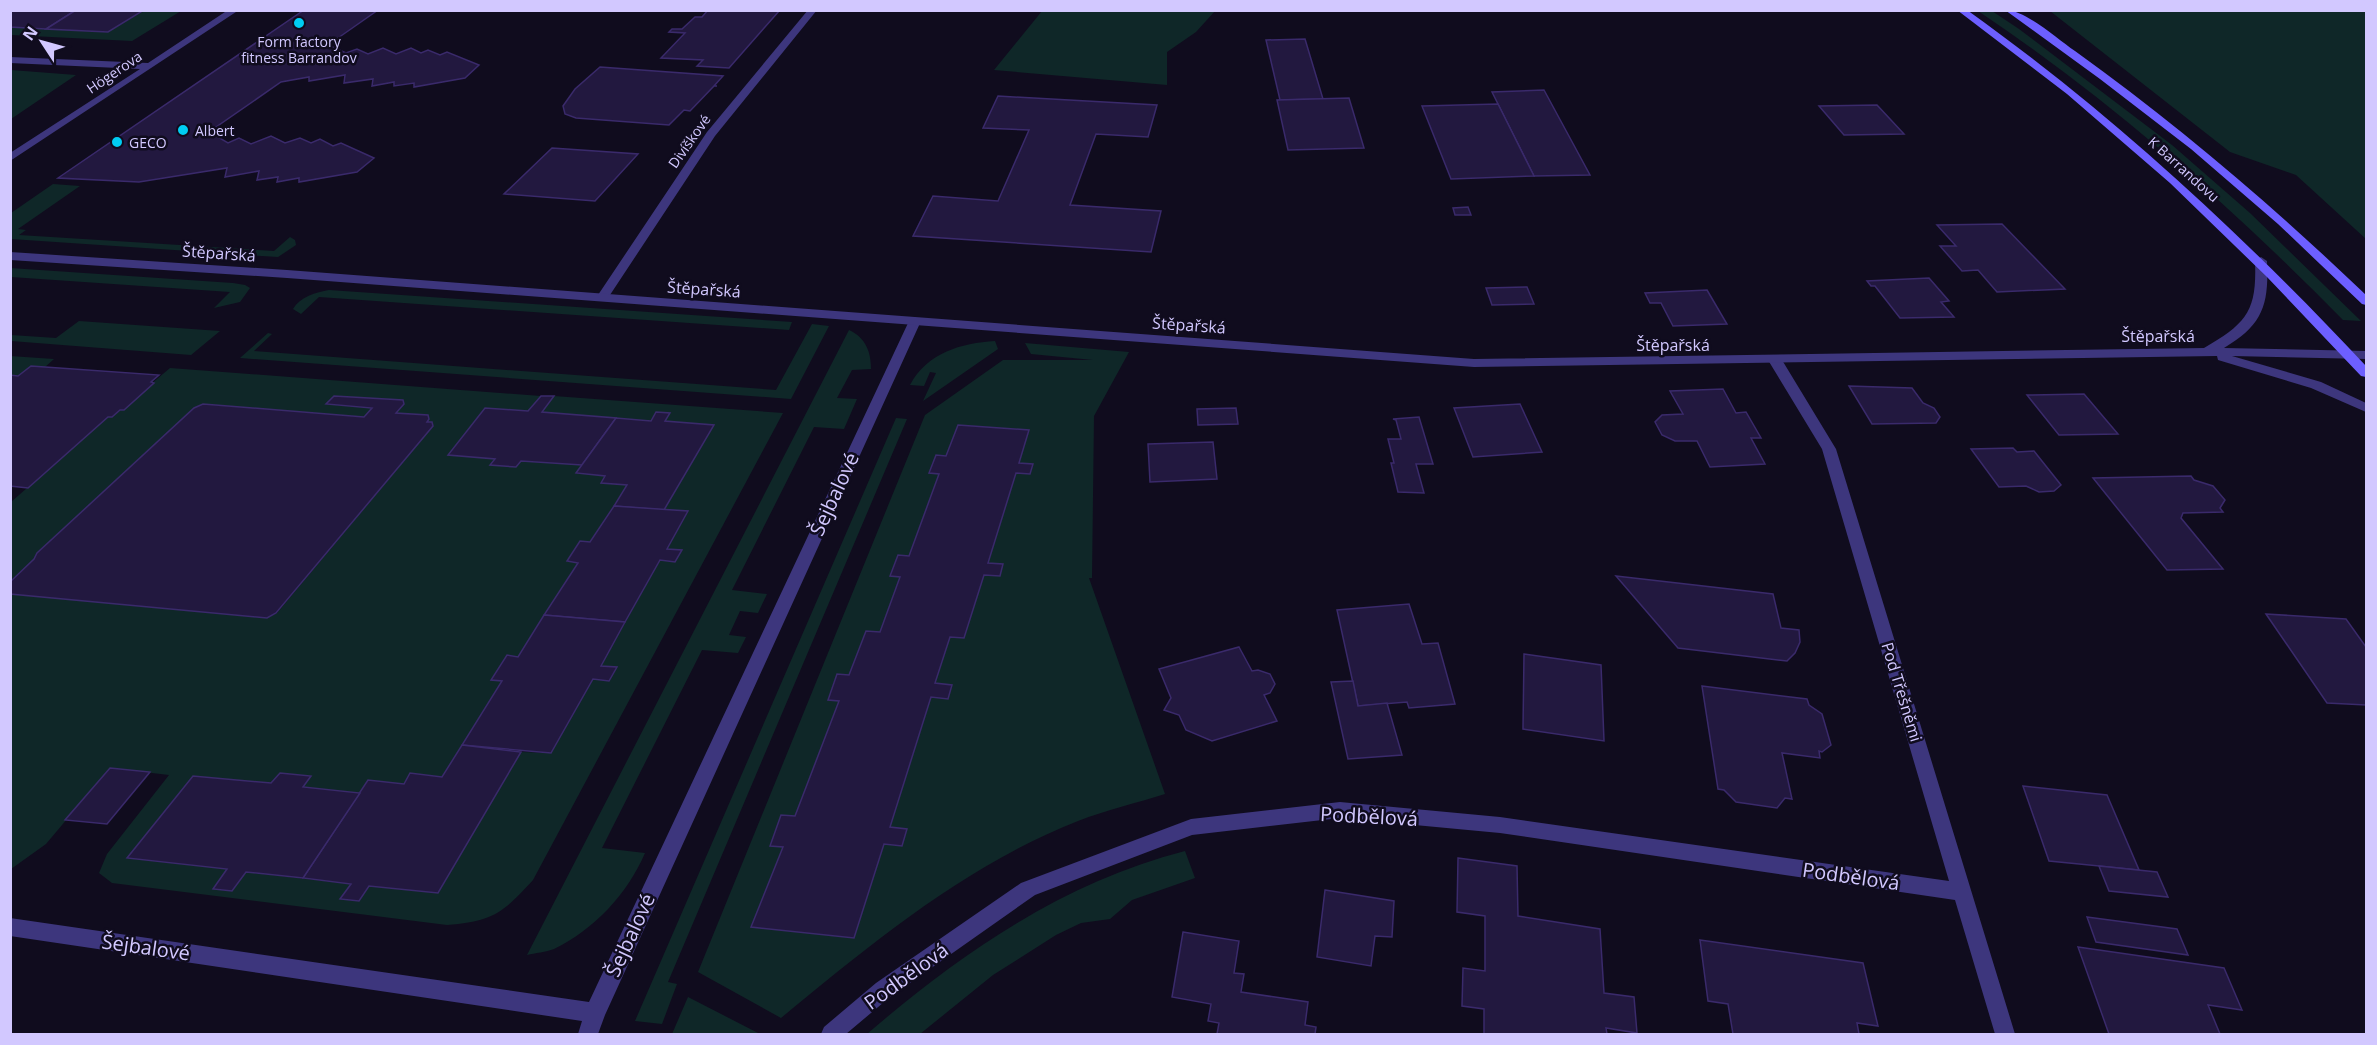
<svg xmlns="http://www.w3.org/2000/svg" width="2377" height="1045" font-family="'Open Sans',sans-serif">
	<style>
		.green { fill: #0f2728; fill-rule: evenodd }
		.building { fill: #22183f; stroke: #3a2a6b; stroke-width: 1.5 }
		.lines { fill: none; stroke-linecap: round; stroke-linejoin: round }
		.minor { fill: #3d367d; fill-rule: evenodd }
		.tertiary { fill: #3d367d; fill-rule: evenodd }
		.secondary { fill: #6d5fff; fill-rule: evenodd }
		.poi-dot { fill: #00cdf3; stroke: #100c1e; stroke-width: 2 }
		.labels { text-anchor: middle; dominant-baseline: central; stroke-width: 5; stroke-linejoin: round; paint-order: stroke }
		.far-poi-label { font-size: 14px; fill: #d2c8ff; stroke: #100c1e; text-anchor: start }
		.far-street-label { font-size: 14px; fill: #d2c8ff; stroke: #100c1e }
		.street-label { font-size: 16px; fill: #d2c8ff; stroke: #100c1e }
		.near-street-label { font-size: 20px; fill: #d2c8ff; stroke: #100c1e }
	</style>
	<rect width="100%" height="100%" fill="#100c1e"/>
	<g class="green">
		<polygon points="144,11 181,11 132,41 11,35 11,27 108,32"/>
		<polygon points="1042,11 1042,10 1215,11 1196,32 1167,52 1167,85 994,70"/>
		<path d="M1978 11H1992L2019 29 2172 145 2250 213 2361 321 2343 320C2231 206 2111 100 1978 11Z"/>
		<polygon points="2050,11 2366,11 2366,239 2296,175 2230,152"/>
		<polygon points="11,70 76,75 11,119"/>
		<polygon points="53,184 80,186 18,229 26,230 19,235 274,251 290,237 295,240 296,245 278,257 11,239 11,213"/>
		<polygon points="10,268 233,283 245,285 250,288 240,302 214,308 230,292 11,277"/>
		<path d="M329 290 792 322 789 330 319 297 301 314 293 309C300 297 316 292 329 290Z"/>
		<polygon points="79,321 220,331 191,355 11,341 11,335 56,338"/>
		<polygon points="812,324 829,326 791,399 240,358 268,333 272,334 254,351 776,390"/>
		<path d="M849 330C866 338 871 352 871 369L852 370 837 398 857 399 844 429 814 427 732 590 767 594 758 613 740 611 729 635 746 637 738 653 702 650 602 848 645 853C628 893 594 930 554 949 546 952 535 953 527 955Z"/>
		<path d="M995 341 998 349 923 401 936 373 930 372 924 386 910 385C927 353 961 343 995 341Z"/>
		<path d="M1025 343 1129 352 1094 416 1092 578H1089L1165 794C1137 803 1106 810 1078 821 966 865 872 943 781 1018L698 972 925 415 1003 360H1093L1031 354ZM958 425 1029 430 1019 463 1033 464 1030 474 1016 473 964 638 950 637 935 683 952 685 948 699 931 697 890 827 907 829 902 845 884 844 854 938 752 927 783 847 770 846 781 815 795 816 839 701 828 699 837 674 849 675 866 631 880 632 900 577 890 575 898 555 909 556 939 474 929 473 936 456H946Z"/>
		<polygon points="10,356 54,359 45,367 31,366 18,376 11,375"/>
		<path d="M170 368 541 396 491 465 516 467 521 461 582 465 577 473 605 476 601 483 627 485 590 542 580 541 567 561 578 563 518 657 507 656 492 680 502 681 442 777 411 773 404 784 360 793 303 787 311 776 280 773 271 783 193 776 127 858 227 869 214 889 232 891 246 872 351 884 341 899 359 901 369 886 438 893 521 752 551 753 593 679 616 667 601 666 660 560 675 562 681 551 667 549 688 512 664 510 665 421 670 413 657 412 651 421 542 412 554 396 783 413 533 880C503 913 493 921 447 925L112 883 99 873 107 854 169 775 110 768 46 844 11 869V594L267 618 277 613 433 426 432 422H427V415L396 413 404 404 402 400 334 396 326 404 372 408 364 417 203 404 194 408 37 553 34 559 11 582V502L108 417H112Z"/>
		<polygon points="896,418 907,419 668,982 677,984 662,1024 635,1021"/>
		<path d="M1185 851 1195 878 1132 900 1110 919 1081 923 1056 935 993 975 920 1034H867C961 953 1064 882 1185 851Z"/>
		<polygon points="688,997 760,1034 672,1034"/>
	</g>
	<g class="building">
		<polygon points="10,10 76,10 46,29 10,27"/>
		<polygon points="76,10 144,10 108,32 46,29"/>
		<polygon points="304,10 378,10 328,45 346,53 357,49 368,54 383,48 396,54 411,48 421,53 428,50 440,55 447,52 479,65 465,78 414,87 414,83 394,86 394,82 372,86 373,79 344,83 345,75 309,81 309,77 281,82 209,132 228,143 239,138 251,144 271,136 285,143 300,138 311,143 320,139 333,146 341,143 374,158 357,172 299,182 299,178 277,182 278,177 257,180 259,171 225,177 227,168 139,182 58,178"/>
		<polygon points="708,10 780,10 729,68 697,66 703,60 661,58 685,33 669,32 672,29 682,29 695,17 702,17"/>
		<polygon points="1305,39 1323,99 1280,100 1266,40"/>
		<polygon points="600,67 723,76 714,86 717,86 714,86 690,111 684,110 669,125 576,118 565,114 563,106 575,89"/>
		<polygon points="1544,90 1590,175 1534,176 1492,92"/>
		<polygon points="998,96 1157,105 1148,137 1096,134 1070,205 1161,211 1151,252 913,236 933,196 998,201 1029,130 983,128"/>
		<polygon points="1349,98 1364,148 1288,150 1277,100"/>
		<polygon points="1498,104 1534,176 1451,179 1422,106"/>
		<polygon points="1877,105 1904,134 1844,135 1819,106"/>
		<polygon points="552,148 638,154 595,201 504,194"/>
		<polygon points="1468,207 1471,215 1455,215 1453,208"/>
		<polygon points="2002,224 2065,289 1997,292 1978,270 1962,271 1940,246 1956,246 1937,225"/>
		<polygon points="1929,278 1949,301 1941,302 1954,317 1900,318 1875,286 1871,286 1867,281"/>
		<polygon points="1527,287 1534,304 1492,305 1486,288"/>
		<polygon points="1707,290 1727,324 1673,326 1661,303 1650,303 1645,293"/>
		<polygon points="31,366 45,367 159,375 151,382 154,383 124,410 120,410 112,417 108,417 28,488 10,486 10,375 18,376"/>
		<polygon points="1849,386 1912,388 1923,403 1934,408 1940,417 1936,423 1872,424"/>
		<polygon points="1723,389 1736,413 1746,412 1761,438 1751,438 1765,464 1710,467 1697,441 1675,441 1662,435 1655,422 1662,415 1683,414 1670,391"/>
		<polygon points="2084,394 2118,434 2059,435 2027,395"/>
		<polygon points="334,396 403,400 404,404 396,413 428,415 429,419 427,422 432,422 433,426 276,613 267,618 10,594 10,582 34,559 37,553 194,408 203,404 364,417 372,408 326,404"/>
		<polygon points="541,396 554,396 542,412 616,418 582,465 521,461 516,467 490,465 495,459 448,455 485,408 528,411"/>
		<polygon points="1520,404 1542,452 1473,457 1454,408"/>
		<polygon points="1236,408 1238,424 1198,425 1197,409"/>
		<polygon points="656,412 670,413 665,421 714,425 664,510 614,506 627,485 601,483 605,476 576,473 616,418 651,421"/>
		<polygon points="1419,417 1433,464 1416,464 1424,493 1398,492 1391,463 1394,463 1388,439 1401,439 1396,420 1393,419"/>
		<polygon points="958,425 1029,430 1019,463 1033,464 1030,474 1016,473 988,563 1003,564 1000,576 984,575 964,638 950,637 935,683 952,685 948,699 931,697 890,827 907,829 902,846 884,844 854,938 751,927 783,847 770,846 781,815 795,816 839,701 828,700 837,674 849,675 866,631 880,632 900,577 890,576 898,555 909,556 939,474 929,473 936,455 946,456"/>
		<polygon points="1213,442 1217,479 1150,482 1148,444"/>
		<polygon points="2013,448 2017,452 2034,451 2061,485 2054,491 2039,492 2026,486 1999,487 1971,449"/>
		<polygon points="2191,476 2194,480 2213,486 2225,500 2220,508 2223,512 2183,513 2181,518 2223,569 2167,570 2093,478"/>
		<polygon points="614,506 688,511 667,549 682,550 675,562 660,560 625,622 544,615 578,563 567,561 580,541 590,542"/>
		<polygon points="1616,576 1773,594 1781,628 1799,630 1800,642 1795,653 1787,661 1678,648"/>
		<polygon points="1409,604 1422,644 1438,643 1455,704 1409,708 1407,702 1358,706 1337,610"/>
		<polygon points="2266,614 2346,619 2366,647 2366,705 2327,703"/>
		<polygon points="544,615 625,622 601,666 617,667 609,681 593,679 551,753 462,745 502,681 491,680 507,655 518,657"/>
		<polygon points="1239,647 1252,671 1258,670 1270,674 1275,684 1270,693 1264,695 1277,721 1212,741 1186,730 1179,715 1164,710 1171,698 1159,669"/>
		<polygon points="1524,654 1601,665 1604,741 1523,729"/>
		<polygon points="1353,681 1358,706 1387,703 1402,755 1348,759 1331,682"/>
		<polygon points="1702,686 1807,699 1809,705 1822,714 1831,745 1822,752 1819,751 1820,758 1782,753 1792,799 1785,798 1777,808 1736,802 1724,790 1718,789"/>
		<polygon points="462,745 521,752 438,893 369,886 359,901 340,899 351,884 303,878 368,780 404,784 410,773 442,777"/>
		<polygon points="110,768 150,772 107,824 65,820"/>
		<polygon points="280,773 311,776 303,787 360,793 303,878 246,872 232,891 213,889 227,869 127,858 193,776 271,783"/>
		<polygon points="2023,786 2107,795 2139,870 2049,861"/>
		<polygon points="1458,858 1517,866 1518,916 1600,929 1604,993 1634,997 1637,1033 1606,1028 1607,1034 1484,1034 1484,1009 1462,1006 1463,968 1485,971 1485,916 1457,912"/>
		<polygon points="2099,866 2157,872 2168,897 2109,891"/>
		<polygon points="1325,890 1394,901 1392,937 1375,936 1371,966 1317,957"/>
		<polygon points="2087,917 2177,929 2188,955 2096,942"/>
		<polygon points="1183,932 1239,941 1234,973 1244,974 1241,992 1308,1002 1305,1025 1316,1027 1315,1034 1217,1034 1219,1023 1208,1021 1211,1004 1172,997"/>
		<polygon points="1700,940 1863,963 1878,1026 1857,1023 1859,1034 1733,1034 1728,1004 1708,1001"/>
		<polygon points="2078,947 2224,968 2242,1010 2208,1005 2220,1034 2109,1034"/>
	</g>
	<g class="lines">
		<g class="minor">
			<polygon points="228,10 239,10 10,161 10,153 140,69 10,63 10,57 148,63"/>
			<polygon points="808,10 817,10 715,136 606,301 598,301 596,298 707,132"/>
			<polygon points="915,317 921,321 605,1015 598,1034 578,1034 582,1021 10,936 10,918 589,1002 909,321"/>
			<polygon points="1775,356 1782,360 1836,449 2015,1034 1995,1034 1955,900 1500,833 1340,818 1192,835 1035,895 890,997 846,1034 821,1034 824,1027 876,983 1021,883 1191,819 1340,802 1500,817 1949,881 1822,449 1768,360"/>
		</g>
		<path class="tertiary" d="M10 252 287 270 1474 359 2204 348C2247 323 2257 311 2255 261L2261 257 2267 261C2269 305 2263 325 2224 348L2366 351V359L2232 356 2321 382 2366 403V412L2311 388 2218 360 2217 356 1474 367 287 278 10 260Z"/>
		<g class="secondary">
			<path d="M1957 10H1967C2114 115 2243 235 2366 366V377L2361 376 2267 277 2170 183 2067 94Z"/>
			<path d="M2005 10C2026 10 2057 39 2075 51 2178 125 2274 207 2366 295V305L2362 304 2278 224 2191 149 2100 79Z"/>
		</g>
	</g>
	<g class="poi-dot">
		<circle cx="299" cy="23" r="6"/>
		<circle cx="183" cy="130" r="6"/>
		<circle cx="117" cy="142" r="6"/>
	</g>
	<g class="labels">
		<g class="far-poi-label">
			<text x="299" y="41" text-anchor="middle">Form factory<tspan x="299" dy="16">fitness Barrandov</tspan></text>
			<text x="195" y="130">Albert</text>
			<text x="129" y="142">GECO</text>
		</g>
		<g class="far-street-label">
			<text transform="translate(114 72) rotate(-34)">Högerova</text>
			<text transform="translate(689 141) rotate(-55)">Divíškové</text>
			<text transform="translate(2184 169) rotate(42)">K Barrandovu</text>
		</g>
		<g class="street-label">
			<text transform="translate(219 253) rotate(4)">Štěpařská</text>
			<text transform="translate(704 289) rotate(4)">Štěpařská</text>
			<text transform="translate(1189 325) rotate(4)">Štěpařská</text>
			<text x="2158" y="336">Štěpařská</text>
			<text x="1673" y="345">Štěpařská</text>
			<text transform="translate(1902 692) rotate(73)">Pod Třešněmi</text>
		</g>
		<g class="near-street-label">
			<text transform="translate(834 494) rotate(-65)">Šejbalové</text>
			<text transform="translate(1369 816) rotate(3)">Podbělová</text>
			<text transform="translate(1851 876) rotate(8)">Podbělová</text>
			<text transform="translate(630 935) rotate(-65)">Šejbalové</text>
			<text transform="translate(146 947) rotate(8)">Šejbalové</text>
			<text transform="translate(906 976) rotate(-36)">Podbělová</text>
		</g>
	</g>
	<rect width="2377" height="1045" fill="none" stroke="#d2c8ff" stroke-width="24"/>
	<g transform="translate(42 42) rotate(306)" stroke="#100c1e" stroke-width="4.5" paint-order="stroke">
	<path d="M0-4.5L10 22L0 15L-10 22Z" fill="#d2c8ff"/>
	<text y="-9" font-size="16" font-weight="bold" text-anchor="middle" fill="#d2c8ff">N</text>
	</g>
</svg>
